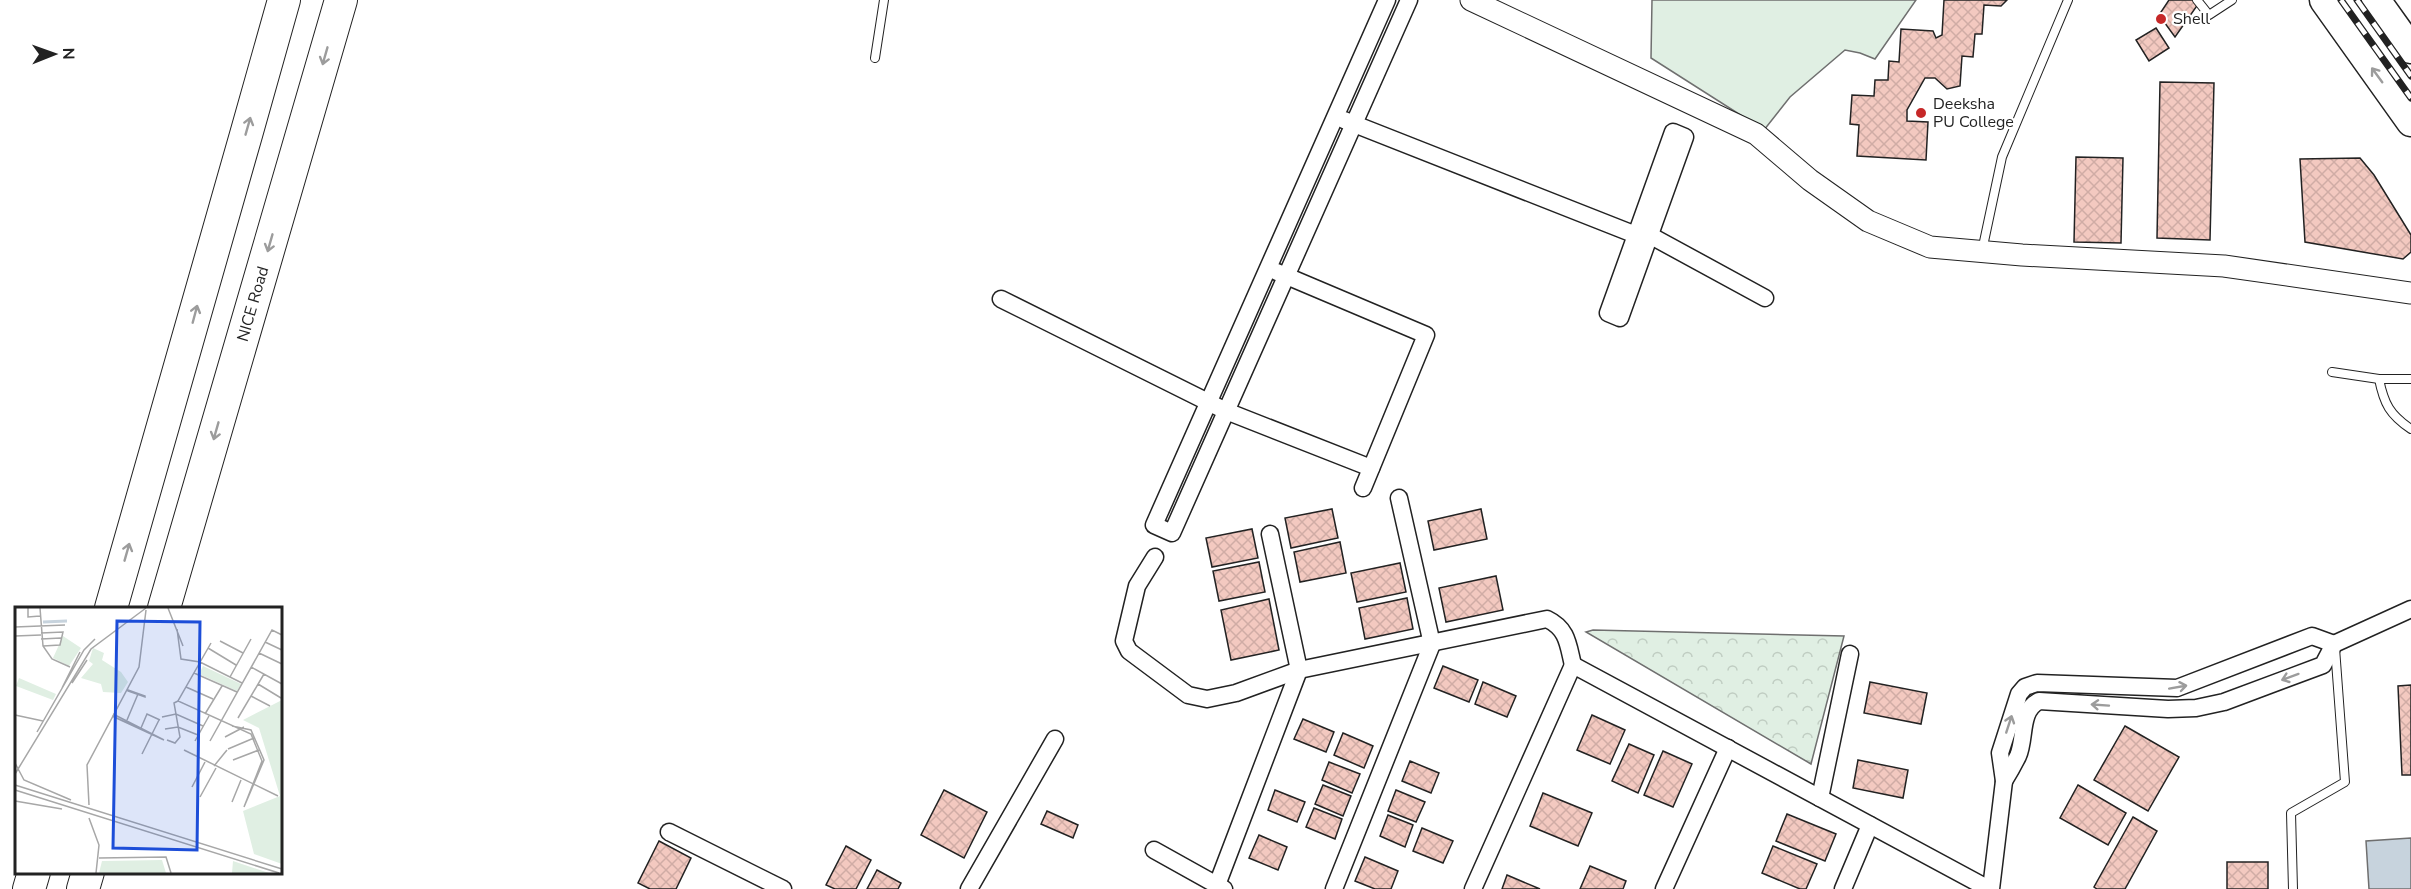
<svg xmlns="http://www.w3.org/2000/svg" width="2411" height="889" font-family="'Nunito Sans',sans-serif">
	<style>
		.grass { fill: #e0efe3; stroke: #6f6f6f; stroke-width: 1.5 }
		.forest { fill: url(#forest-crowns); stroke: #6f6f6f; stroke-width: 1.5 }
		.water { fill: #c7d3dd; stroke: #6f6f6f; stroke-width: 1.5 }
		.building { fill: url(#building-cross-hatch); stroke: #222; stroke-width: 1.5 }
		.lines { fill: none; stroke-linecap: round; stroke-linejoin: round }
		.service-casing { stroke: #222; stroke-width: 10 }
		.minor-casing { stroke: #222; stroke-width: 19 }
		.tertiary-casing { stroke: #222; stroke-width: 23 }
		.trunk-casing { stroke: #222; stroke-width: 31 }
		.motorway-casing { stroke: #222; stroke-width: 34 }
		.service { stroke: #fff; stroke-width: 8 }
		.minor { stroke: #fff; stroke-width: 16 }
		.tertiary { stroke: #fff; stroke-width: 21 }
		.trunk { stroke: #fff; stroke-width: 28 }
		.motorway { stroke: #fff; stroke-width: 32 }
		.rail-casing { stroke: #222; stroke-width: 7 }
		.rail { stroke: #fff; stroke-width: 4.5; stroke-dasharray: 14; stroke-linecap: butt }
		.oneway { stroke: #9c9c9c }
		.poi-dot { fill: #c62828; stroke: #fff; stroke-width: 2 }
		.labels { text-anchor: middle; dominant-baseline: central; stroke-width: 4.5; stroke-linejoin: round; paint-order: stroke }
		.poi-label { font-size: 16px; fill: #222; stroke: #fff; text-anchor: start }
		.street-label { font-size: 16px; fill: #222; stroke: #fff }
		.inset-river { fill: none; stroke: #c7d3dd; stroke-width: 3 }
		.inset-road { fill: none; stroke: #a7a7a7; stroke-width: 1.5 }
		.view { fill: #1d4ed8; fill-opacity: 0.15; stroke: #1d4ed8; stroke-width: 3 }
		.inset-edge { fill: none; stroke: #222; stroke-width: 3 }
	</style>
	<defs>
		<pattern id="forest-crowns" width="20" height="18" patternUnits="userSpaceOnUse" patternTransform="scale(1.5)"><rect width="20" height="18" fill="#e0efe3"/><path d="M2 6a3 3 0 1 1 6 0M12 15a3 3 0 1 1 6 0" fill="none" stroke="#c0cdc2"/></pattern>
		<pattern id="building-cross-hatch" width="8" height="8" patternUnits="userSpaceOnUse" patternTransform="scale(1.5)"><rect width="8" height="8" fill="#f3c9c0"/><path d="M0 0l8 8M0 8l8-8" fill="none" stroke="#d0aca5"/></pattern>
	</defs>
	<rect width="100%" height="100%" fill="#fff"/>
	<polygon class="grass" points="1652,0 1916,0 1875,59 1860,53 1845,50 1790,97 1764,130 1651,58"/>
	<polygon class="forest" points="1593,630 1844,636 1811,764 1586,632"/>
	<polygon class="water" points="2411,838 2411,889 2369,889 2366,841"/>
	<g class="building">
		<polygon points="1944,0 2007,0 2001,6 1984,5 1982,34 1975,34 1973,57 1962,56 1960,86 1947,89 1935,78 1925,78 1907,110 1907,121 1928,122 1926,160 1857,156 1859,125 1850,124 1852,95 1874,96 1875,80 1888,80 1889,61 1899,62 1901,29 1933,31 1936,38 1942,35"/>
		<polygon points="2169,0 2201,0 2175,37 2159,15"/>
		<polygon points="2156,28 2169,48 2149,61 2136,40"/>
		<polygon points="2160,82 2214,83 2210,240 2157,238"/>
		<polygon points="2076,157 2123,158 2121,243 2074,242"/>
		<polygon points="2360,158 2374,175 2411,235 2411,252 2403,259 2305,242 2300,159"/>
		<polygon points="1332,509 1338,538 1291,548 1285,518"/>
		<polygon points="1481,509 1487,539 1434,550 1428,521"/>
		<polygon points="1252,529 1258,558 1212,567 1206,538"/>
		<polygon points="1340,542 1346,573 1300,582 1294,552"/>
		<polygon points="1259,562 1265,592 1219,601 1213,571"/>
		<polygon points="1400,563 1406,592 1357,602 1351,573"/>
		<polygon points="1496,576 1503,610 1446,622 1439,588"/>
		<polygon points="1407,598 1413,629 1365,639 1359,608"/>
		<polygon points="1269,599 1279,650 1231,660 1221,610"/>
		<polygon points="1443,666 1478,680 1469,702 1434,688"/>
		<polygon points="1483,682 1516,696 1507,717 1475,704"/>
		<polygon points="1870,682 1927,693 1921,724 1864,713"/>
		<polygon points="2411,685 2411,775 2402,775 2398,686"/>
		<polygon points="1592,715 1625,730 1610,764 1577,750"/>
		<polygon points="1303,719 1334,732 1326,752 1294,739"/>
		<polygon points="2125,726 2179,757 2148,811 2094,780"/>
		<polygon points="1343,733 1373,746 1364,768 1334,755"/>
		<polygon points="1629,744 1654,755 1638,793 1612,781"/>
		<polygon points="1663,751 1692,764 1673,807 1644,795"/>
		<polygon points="1858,760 1908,770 1903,798 1853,788"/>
		<polygon points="1410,761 1439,773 1431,793 1402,781"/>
		<polygon points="1329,762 1360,774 1352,793 1322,780"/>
		<polygon points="1323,785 1351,796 1343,816 1315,804"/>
		<polygon points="2078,785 2126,813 2108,845 2060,818"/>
		<polygon points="944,790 987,812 964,858 921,835"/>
		<polygon points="1275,790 1305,802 1297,822 1268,810"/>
		<polygon points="1396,790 1425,802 1416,822 1388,811"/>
		<polygon points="1543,793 1592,813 1578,846 1530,826"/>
		<polygon points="1314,808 1342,819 1335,839 1306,827"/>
		<polygon points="1047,811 1078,825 1073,838 1041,824"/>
		<polygon points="1787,814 1836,834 1825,861 1776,841"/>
		<polygon points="1388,815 1413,825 1405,847 1380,836"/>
		<polygon points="2133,817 2157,831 2125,889 2097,889 2094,887"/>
		<polygon points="1422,828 1453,841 1443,863 1413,851"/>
		<polygon points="1259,835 1287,847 1278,870 1249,858"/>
		<polygon points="659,841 691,858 676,889 650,889 638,883"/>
		<polygon points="846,846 871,860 856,889 835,889 826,885"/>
		<polygon points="1773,846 1817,864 1806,889 1800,889 1762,873"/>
		<polygon points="1365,857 1398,871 1391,889 1375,889 1355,881"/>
		<rect x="2227" y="862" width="41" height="27"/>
		<polygon points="1590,866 1626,881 1623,889 1580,889"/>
		<polygon points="877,870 901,883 898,889 867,889"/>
		<polygon points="1507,875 1540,889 1502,889"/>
	</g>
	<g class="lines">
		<defs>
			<g id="service">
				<polyline points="2197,0 2209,15 2232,0"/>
				<polyline points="875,58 884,0"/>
				<polyline points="1982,251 2002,157 2068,0"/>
				<polyline points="2332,372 2379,379"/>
				<path d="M2411 379H2379C2384 404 2390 415 2411 429"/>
				<polyline points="2293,889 2291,813 2345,782 2335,648"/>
			</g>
			<g id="minor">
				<polyline points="1387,0 1154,525 1172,533 1409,0"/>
				<polyline points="1344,120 1636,235"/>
				<polygon points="1673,132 1685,137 1620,318 1608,313"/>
				<polyline points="1642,231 1765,298"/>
				<polyline points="1277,272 1426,335 1363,488"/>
				<polyline points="1001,299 1226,411 1371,468"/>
				<path d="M1155 557 1137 586 1124 641 1129 651 1188 695 1207 699 1236 693 1299 670 1547 619C1568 629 1568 645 1573 665"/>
				<path d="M2004 781C2009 773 2014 764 2018 756 2026 738 2019 711 2039 701L2168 709 2196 708 2224 702 2323 665 2334 644 2411 609"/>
				<polyline points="1820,798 1850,654"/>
				<polyline points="669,832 783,889"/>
				<polyline points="1154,850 1224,889"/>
				<polyline points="1217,885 1299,670 1270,534"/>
				<polyline points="969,889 1055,739"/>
				<polyline points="1334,889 1432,644 1399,498"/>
				<polyline points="1473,889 1573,665 1989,889"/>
				<polyline points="1664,889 1728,748"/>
				<polyline points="1843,889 1870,825"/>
				<polyline points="1991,889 2004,781 2000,753 2019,694 2025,687 2037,683 2177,688 2312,636 2334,644"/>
			</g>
			<polyline id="tertiary" points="1471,0 1756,134 1810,180 1868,221 1930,247 2022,255 2224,266 2411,293"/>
			<g id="trunk">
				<polyline points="2324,0 2411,122"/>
				<polyline points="2376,0 2411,49"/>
			</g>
			<g id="motorway">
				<path d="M111 608C169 406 227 203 284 0"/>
				<polyline points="164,608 341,0"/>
				<polyline points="29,889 34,872"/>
				<polyline points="83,889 88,872"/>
			</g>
		</defs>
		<use href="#service" class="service-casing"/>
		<use href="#minor" class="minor-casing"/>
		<use href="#tertiary" class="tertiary-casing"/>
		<use href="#trunk" class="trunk-casing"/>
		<use href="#motorway" class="motorway-casing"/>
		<use href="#service" class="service"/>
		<use href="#minor" class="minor"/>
		<use href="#tertiary" class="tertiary"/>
		<use href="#trunk" class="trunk"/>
		<use href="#motorway" class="motorway"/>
		<defs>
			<g id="rail">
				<polyline points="2341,0 2411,98"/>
				<polyline points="2357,0 2411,76"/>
			</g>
		</defs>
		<use href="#rail" class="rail-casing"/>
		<use href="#rail" class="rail"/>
	</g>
	<defs><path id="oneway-shaft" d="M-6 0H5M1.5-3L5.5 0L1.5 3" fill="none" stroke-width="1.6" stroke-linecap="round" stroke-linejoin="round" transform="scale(1.5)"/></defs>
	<g class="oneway">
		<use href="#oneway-shaft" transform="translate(325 56) rotate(106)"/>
		<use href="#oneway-shaft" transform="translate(2377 75) rotate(-126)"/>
		<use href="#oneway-shaft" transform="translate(248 126) rotate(-74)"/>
		<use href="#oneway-shaft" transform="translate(270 243) rotate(106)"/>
		<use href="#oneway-shaft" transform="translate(195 314) rotate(-75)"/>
		<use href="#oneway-shaft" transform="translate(216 431) rotate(106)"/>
		<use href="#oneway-shaft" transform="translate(127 552) rotate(-74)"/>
		<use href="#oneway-shaft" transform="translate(2290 677) rotate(160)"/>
		<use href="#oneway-shaft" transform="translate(2178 687) rotate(-10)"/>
		<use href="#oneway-shaft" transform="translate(2100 705) rotate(-176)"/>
		<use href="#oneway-shaft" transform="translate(2009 724) rotate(-72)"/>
	</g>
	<g class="poi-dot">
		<circle cx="2161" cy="19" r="6"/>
		<circle cx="1921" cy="113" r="6"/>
	</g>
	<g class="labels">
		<g class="poi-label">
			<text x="2173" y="19">Shell</text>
			<text x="1933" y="104">Deeksha<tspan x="1933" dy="18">PU College</tspan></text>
		</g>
		<g class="street-label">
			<text transform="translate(253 304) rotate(-74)">NICE Road</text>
		</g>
	</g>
	<g transform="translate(15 607)">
		<rect width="267" height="267" fill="#fff"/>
		<path d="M48 29 66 41 54 59 38 51ZM78 41 89 46 87 53 106 65 113 75 106 86 88 85 86 77 66 71 78 57 74 54ZM4 71 41 87 38 93 1 79ZM267 93V257L239 247 228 204 265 189 244 121 228 113ZM147 253 151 266H84L87 254Z" fill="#e0efe3"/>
		<path d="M188 59 226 77 222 84 184 67ZM218 254 254 266H217Z" fill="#e0efe3"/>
		<path class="inset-river" d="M28 15 52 14"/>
		<path class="inset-road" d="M13 1V10L25 9M25 1 28 39 37 52 55 60M153 1 168 39M0 20 50 18M162 22 166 52 185 55 227 76M26 26 48 25 45 38 28 39M0 29 26 28M26 32 46 31M205 34 228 46M250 35 267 43M196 36 163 94 236 127 247 154 229 200M193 41 221 58M244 46 267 57M236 60 267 77M179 66 222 85M215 70 236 32M57 76 72 53M243 77 266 91M171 80 198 92M47 81 65 45M113 83 130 89V90L113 84ZM236 89 255 99M190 107 207 79M0 108 28 114M97 109 149 133 98 107M147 110 161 107 188 119M223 111 249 67M112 113 123 87M217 119 236 123 249 153 229 200M126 121 132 107 145 113M150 122 163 120 183 128M22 125 69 43 80 32M210 130 229 120M152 133 160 136 165 130 159 96 163 94M180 134 194 109M195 134 257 23 267 28M213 142 239 131M169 143 263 189M127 147 144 113M218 153 244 143M0 156 9 173 56 193M199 159 212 143M0 167 76 42 131 1M0 178 267 262M177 180 190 155M0 183 264 266M185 190 201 161M0 194 47 202M217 195 226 173M74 198 72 158 124 60 131 3M74 211 84 238 81 266M84 251 151 250 156 266"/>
		<path class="view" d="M102 14 185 15 182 243 98 241Z"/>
		<rect width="267" height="267" class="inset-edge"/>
	</g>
	<g transform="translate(54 54) rotate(89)" stroke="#ffffff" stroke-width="4.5" paint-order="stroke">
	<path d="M0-4.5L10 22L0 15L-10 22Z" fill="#222222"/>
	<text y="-9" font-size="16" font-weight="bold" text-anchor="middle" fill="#222222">N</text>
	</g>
</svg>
